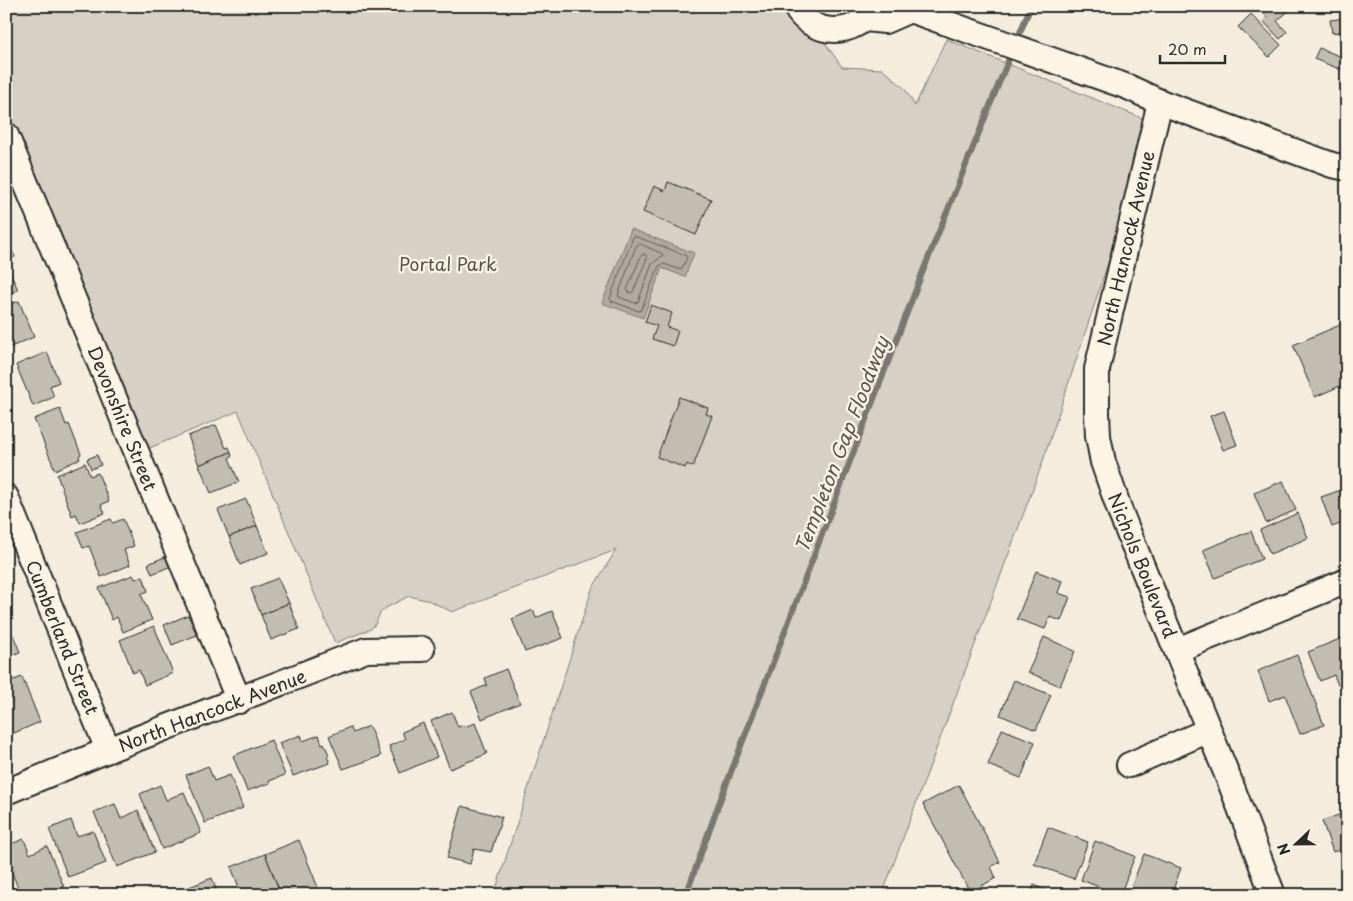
<svg xmlns="http://www.w3.org/2000/svg" width="1353" height="901" font-family="'Playpen Sans',sans-serif">
	<style>
		.green { fill: #d6d1c4; stroke: #807e78 }
		.water { fill: #afaaa0; stroke: #7a7771 }
		.lines { fill: none; stroke-linecap: round; stroke-linejoin: round }
		.shore { stroke: #605e5a; stroke-width: 1 }
		.stream { stroke: #7a7771; stroke-width: 6 }
		.building { fill: #c2bdb1; stroke: #2b2b2b }
		.minor-casing { stroke: #2b2b2b; stroke-width: 28 }
		.minor { stroke: #fcf5e5; stroke-width: 24 }
		.labels { text-anchor: middle; dominant-baseline: central; stroke-width: 4.5; stroke-linejoin: round; paint-order: stroke }
		.street-label { font-size: 18px; fill: #2b2b2b; stroke: #fcf5e5 }
		.park-label { font-size: 18px; fill: #565451; stroke: #fcf5e5 }
		.water-label { font-size: 19px; font-style: italic; fill: #595754; stroke: #fcf5e5 }
	</style>
	<rect width="100%" height="100%" fill="#f4edde"/>
	<filter id="ink" filterUnits="userSpaceOnUse"><feTurbulence type="fractalNoise" baseFrequency=".02" numOctaves="2"/><feDisplacementMap in="SourceGraphic" scale="10" xChannelSelector="R" yChannelSelector="G"/><feConvolveMatrix kernelMatrix="1 2 1 2 8 2 1 2 1" color-interpolation-filters="sRGB"/></filter>
	<g filter="url(#ink)">
		<polygon class="green" points="6,6 782,6 793,23 808,34 825,43 842,67 883,69 905,89 915,106 946,39 1154,123 1042,464 882,895 494,895 592,589 616,550 452,612 430,601 409,596 386,608 380,613 376,623 371,629 335,643 238,411 145,450 6,112"/>
		<polygon class="water" points="631,229 694,253 685,277 662,268 643,318 602,303"/>
		<g class="lines">
			<g class="shore">
				<polygon points="634,236 685,255 687,258 681,270 664,264 659,266 641,310 639,311 611,301 610,299"/>
				<polygon points="640,244 661,253 663,255 652,264 638,302 635,303 619,297 618,295 636,246"/>
				<polygon points="643,254 646,255 647,258 633,292 630,293 627,290 641,256"/>
			</g>
			<g class="stream">
				<polyline points="1016,42 1031,6"/>
				<polyline points="686,895 718,806 921,276 1012,51"/>
			</g>
		</g>
		<g class="building">
			<polygon points="1257,6 1290,6 1292,8 1277,21 1287,32 1280,39 1263,21 1267,17"/>
			<polygon points="1251,14 1281,45 1269,57 1238,27"/>
			<polygon points="1347,18 1347,31 1332,33 1330,20"/>
			<polygon points="1319,48 1347,59 1347,72 1314,59"/>
			<polygon points="668,182 711,199 696,235 643,212 654,186 665,191"/>
			<polygon points="8,242 15,257 6,261 6,243"/>
			<polygon points="6,262 18,290 6,295"/>
			<polygon points="19,301 34,337 6,349 6,306"/>
			<polygon points="651,305 672,313 667,327 678,331 673,346 652,339 657,326 645,322"/>
			<polygon points="1347,322 1347,383 1315,397 1293,345"/>
			<polygon points="47,352 59,382 50,386 54,397 33,406 16,365"/>
			<polygon points="679,397 708,408 706,414 712,416 693,467 687,464 685,468 657,457"/>
			<polygon points="60,409 66,425 69,424 81,454 79,456 80,459 55,470 34,419"/>
			<polygon points="1224,411 1237,445 1223,450 1210,416"/>
			<polygon points="216,425 226,448 229,447 231,452 199,465 188,436"/>
			<polygon points="231,452 232,456 229,458 239,482 211,493 199,465"/>
			<polygon points="97,455 101,465 91,469 87,459"/>
			<polygon points="85,463 90,476 98,473 109,501 101,505 105,513 80,523 76,514 72,516 57,475"/>
			<polygon points="1283,481 1296,510 1266,523 1254,493"/>
			<polygon points="1347,488 1347,526 1345,522 1332,527 1321,497"/>
			<polygon points="246,499 257,526 229,537 218,510"/>
			<polygon points="1298,513 1308,538 1270,554 1260,530"/>
			<polygon points="111,519 113,523 123,519 134,546 124,550 130,565 101,577 89,546 83,548 77,532"/>
			<polygon points="257,526 268,553 240,565 229,537"/>
			<polygon points="1251,531 1262,559 1215,578 1203,550"/>
			<polygon points="167,556 171,566 152,574 148,564"/>
			<polygon points="1036,571 1062,581 1058,593 1070,597 1061,621 1050,617 1045,629 1017,619"/>
			<polygon points="133,575 135,579 143,576 148,591 141,594 152,620 123,632 117,617 112,620 99,588"/>
			<polygon points="278,578 289,603 261,615 251,589"/>
			<polygon points="289,603 299,629 271,640 261,615"/>
			<polygon points="533,610 536,618 552,611 563,638 525,652 512,619"/>
			<polygon points="188,615 197,635 172,645 164,625"/>
			<polygon points="7,620 20,652 8,657 14,672 6,675"/>
			<polygon points="154,626 173,673 145,685 139,670 133,673 120,640"/>
			<polygon points="1347,636 1347,682 1338,685 1334,675 1320,681 1308,652"/>
			<polygon points="1044,637 1075,651 1060,686 1028,672"/>
			<polygon points="1297,655 1324,725 1300,734 1285,695 1269,701 1258,671"/>
			<polygon points="506,669 520,703 482,719 471,692 487,685 485,678"/>
			<polygon points="22,677 40,722 7,736 6,683"/>
			<polygon points="1014,680 1051,695 1036,730 1000,715"/>
			<polygon points="452,712 458,727 463,725 464,727 475,723 487,754 450,769 431,721"/>
			<polygon points="423,723 437,757 400,773 389,746 405,739 402,732"/>
			<polygon points="369,726 381,756 343,769 329,736 350,727 353,733"/>
			<polygon points="1002,729 1035,742 1021,778 988,765"/>
			<polygon points="301,735 303,741 319,735 322,744 324,743 329,755 327,756 330,763 293,776 279,743"/>
			<polygon points="271,740 285,775 269,781 270,783 247,791 233,756"/>
			<polygon points="208,766 214,781 230,775 243,808 205,823 186,775"/>
			<polygon points="160,785 166,800 184,792 201,833 162,849 140,794"/>
			<polygon points="959,785 1000,862 991,867 996,878 970,892 923,804"/>
			<polygon points="115,804 121,819 138,810 155,852 117,867 94,812"/>
			<polygon points="462,806 502,817 491,852 474,849 470,864 447,858"/>
			<polygon points="1347,812 1347,847 1333,852 1322,821"/>
			<polygon points="71,820 77,836 93,831 106,863 68,877 49,829"/>
			<polygon points="1048,827 1088,842 1074,879 1034,864"/>
			<polygon points="24,839 30,854 47,846 64,887 58,890 60,895 21,895 6,858 6,846"/>
			<polygon points="299,840 321,895 293,895 292,891 281,895 265,854"/>
			<polygon points="1095,841 1135,856 1120,895 1081,880"/>
			<polygon points="265,854 281,895 242,895 231,867"/>
			<polygon points="1144,854 1181,868 1171,895 1142,895 1130,890"/>
			<polygon points="6,876 14,895 6,895"/>
			<polygon points="212,878 218,895 192,895 189,887"/>
			<polygon points="1034,885 1057,895 1030,895"/>
			<polygon points="189,887 192,895 170,895"/>
		</g>
		<g class="lines">
			<defs>
				<g id="minor">
					<path d="M795 6C812 38 857 38 874 6"/>
					<polyline points="907,6 910,10 1128,87 1160,102"/>
					<polyline points="865,19 885,21 910,10"/>
					<polyline points="6,135 239,701"/>
					<polyline points="6,497 108,750"/>
					<polyline points="1177,650 1347,581"/>
					<polyline points="1129,765 1209,730"/>
					<polyline points="6,792 108,750 366,650 422,649"/>
					<polyline points="1273,895 1232,787 1121,514 1103,462 1098,436 1097,413 1097,369 1160,102 1332,165 1347,168"/>
				</g>
			</defs>
			<use href="#minor" class="minor-casing"/>
			<use href="#minor" class="minor"/>
		</g>
	</g>
	<g class="labels">
		<g class="street-label">
			<text transform="translate(1125 248) rotate(-77)">North Hancock Avenue</text>
			<text transform="translate(123 418) rotate(68)">Devonshire Street</text>
			<text transform="translate(1143 565) rotate(68)">Nichols Boulevard</text>
			<text transform="translate(63 637) rotate(68)">Cumberland Street</text>
			<text transform="translate(212 710) rotate(-21)">North Hancock Avenue</text>
		</g>
		<g class="park-label">
			<text x="448" y="263">Portal Park</text>
		</g>
		<g class="water-label">
			<text transform="translate(841 444) rotate(-69)">Templeton Gap Floodway</text>
		</g>
	</g>
	<rect width="1353" height="901" fill="none" stroke="#fcf5e5" stroke-width="25"/>
	<rect x="12" y="12" width="1328" height="876" fill="none" stroke="#2b2b2b" stroke-width="2" filter="url(#ink)"/>
	<g transform="translate(1296 844) rotate(248)" stroke="#fcf5e5" stroke-width="4" paint-order="stroke">
	<path d="M0-4L9 19L0 12L-9 19Z" fill="#2b2b2b"/>
	<text y="-8" font-size="14" font-weight="bold" text-anchor="middle" fill="#2b2b2b">N</text>
	</g>
	<path d="M1160 55v8h65v-8" fill="none" stroke="#2b2b2b" stroke-width="2.5"/>
	<text x="1168" y="55" font-size="15" fill="#2b2b2b" stroke="#fcf5e5" stroke-width="4" paint-order="stroke">20 m</text>
</svg>
